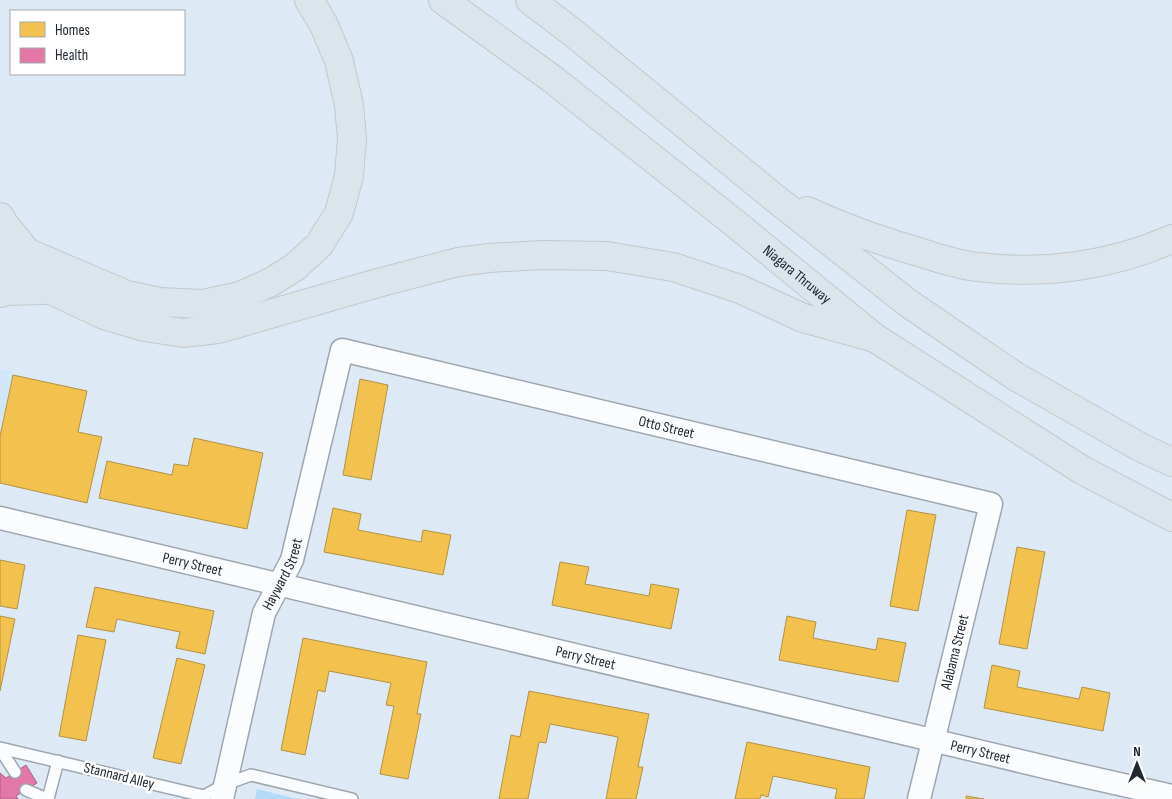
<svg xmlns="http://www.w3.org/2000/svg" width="1172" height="799" font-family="'Sofia Sans Condensed',sans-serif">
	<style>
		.built { fill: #d0e6f9 }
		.green { fill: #b5daf8 }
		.homes { fill: #f2c14e; stroke: #b39345 }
		.health { fill: #e377a8; stroke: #a86084 }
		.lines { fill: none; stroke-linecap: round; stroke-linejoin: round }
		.lane-casing { stroke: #9ea7b0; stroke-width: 14 }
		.street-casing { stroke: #9ea7b0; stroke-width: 25 }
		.highway-casing { stroke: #c2c9ce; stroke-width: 30 }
		.lane { stroke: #fafcfe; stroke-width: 11 }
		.street { stroke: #fafcfe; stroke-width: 22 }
		.highway { stroke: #dce5ec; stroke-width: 28 }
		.labels { text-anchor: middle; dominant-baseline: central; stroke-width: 5; stroke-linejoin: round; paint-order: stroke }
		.street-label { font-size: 15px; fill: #202931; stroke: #fff }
	</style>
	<rect width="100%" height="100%" fill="#ddeaf5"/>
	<polygon class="built" points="0,369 13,372 0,428"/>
	<polygon class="green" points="257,789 297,799 255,799"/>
	<g class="homes">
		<polygon points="13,375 87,391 78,432 102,437 87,503 0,483 0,436"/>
		<polygon points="360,379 388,385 371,480 343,475"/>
		<polygon points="194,438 263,453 247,529 99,498 107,461 172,475 174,464 188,466"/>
		<polygon points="333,508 361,514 358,530 421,542 423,530 451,535 443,575 324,552"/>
		<polygon points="907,510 936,515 918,611 890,606"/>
		<polygon points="1017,547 1045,552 1027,649 999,644"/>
		<polygon points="0,560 25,565 17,609 0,606"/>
		<polygon points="560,562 589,567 585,584 649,596 651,584 679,589 671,629 552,605"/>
		<polygon points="95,587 214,611 205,654 176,648 180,632 117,619 114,632 86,627"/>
		<polygon points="0,616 15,619 0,691"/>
		<polygon points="787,616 816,622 813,638 876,650 878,638 906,643 898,682 779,660"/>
		<polygon points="78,635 106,640 86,741 59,736"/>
		<polygon points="303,638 427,662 417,714 421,714 408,779 380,774 394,706 386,705 391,683 329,671 325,692 318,690 305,755 281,750"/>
		<polygon points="177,658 205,665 181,764 153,758"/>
		<polygon points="992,665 1020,671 1017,687 1079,699 1082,687 1110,693 1103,731 984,708"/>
		<polygon points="529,691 649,714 638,767 643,767 636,799 606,799 618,737 550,724 546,743 539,742 528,799 499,799 511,735 520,737"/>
		<polygon points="747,742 870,767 864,799 835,799 837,789 773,776 768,797 761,795 760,799 735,799"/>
		<polygon points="966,796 984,799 966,799"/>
	</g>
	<polygon class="health" points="26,765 37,783 16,796 18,799 0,799 0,773 6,778"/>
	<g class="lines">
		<defs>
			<g id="lane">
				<polyline points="0,748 204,796 226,784 251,775 352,799"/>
				<polyline points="0,749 15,772"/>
				<polyline points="26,790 47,799"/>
				<polyline points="48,799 58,761"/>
			</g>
			<g id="street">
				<path id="s1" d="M0 518 1066 772 1172 796"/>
				<path id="s2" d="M222 799 264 613 292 560 342 350 991 504 919 799"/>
			</g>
			<g id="highway">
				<path id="s3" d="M443 0 551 78 732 221 875 338 1082 470 1172 517"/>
				<polyline points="530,0 572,32 771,195 908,303 1015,376 1140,447 1172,462"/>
				<path d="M807 211C844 228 883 242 922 253 940 259 959 265 978 267 1043 275 1111 266 1172 239"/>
				<polyline points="0,217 4,224 26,251"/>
				<polyline points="0,241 127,295 160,302 203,304 240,296 271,282 295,267 319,245 339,213 349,176 352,139 349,105 339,61 324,25 309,0"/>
				<polyline points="0,266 104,315 145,327 183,333 218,329 378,283 458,262 489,258 542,255 607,256 673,267 740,289 803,318 875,338"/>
				<polyline points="0,293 7,291 43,290"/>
			</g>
		</defs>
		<use href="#lane" class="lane-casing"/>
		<use href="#street" class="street-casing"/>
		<use href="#highway" class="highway-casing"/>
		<use href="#lane" class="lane"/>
		<use href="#street" class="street"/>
		<use href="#highway" class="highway"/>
	</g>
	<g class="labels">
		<g class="street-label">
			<text stroke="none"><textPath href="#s3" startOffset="448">Niagara Thruway</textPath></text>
			<text stroke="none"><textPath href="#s2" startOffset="800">Otto Street</textPath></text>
			<text stroke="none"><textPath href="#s1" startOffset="198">Perry Street</textPath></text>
			<text stroke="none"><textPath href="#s2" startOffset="234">Hayward Street</textPath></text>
			<text transform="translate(955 652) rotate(-76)">Alabama Street</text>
			<text stroke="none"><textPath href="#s1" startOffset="602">Perry Street</textPath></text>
			<text stroke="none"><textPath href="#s1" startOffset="1008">Perry Street</textPath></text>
			<text transform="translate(119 776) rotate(14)">Stannard Alley</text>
		</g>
	</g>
	<rect x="10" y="10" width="175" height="65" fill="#ffffff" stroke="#a6a9ad"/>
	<rect x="20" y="22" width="25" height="15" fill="#f2c14e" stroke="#a6a9ad"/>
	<text x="55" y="35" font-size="15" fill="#202931">Homes</text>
	<rect x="20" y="48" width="25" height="15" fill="#e377a8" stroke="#a6a9ad"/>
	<text x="55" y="60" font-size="15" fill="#202931">Health</text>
	<g transform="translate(1137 764)" stroke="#ffffff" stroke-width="4" paint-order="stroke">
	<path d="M0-4L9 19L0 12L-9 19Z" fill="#202931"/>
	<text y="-8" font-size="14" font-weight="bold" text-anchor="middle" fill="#202931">N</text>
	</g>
</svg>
